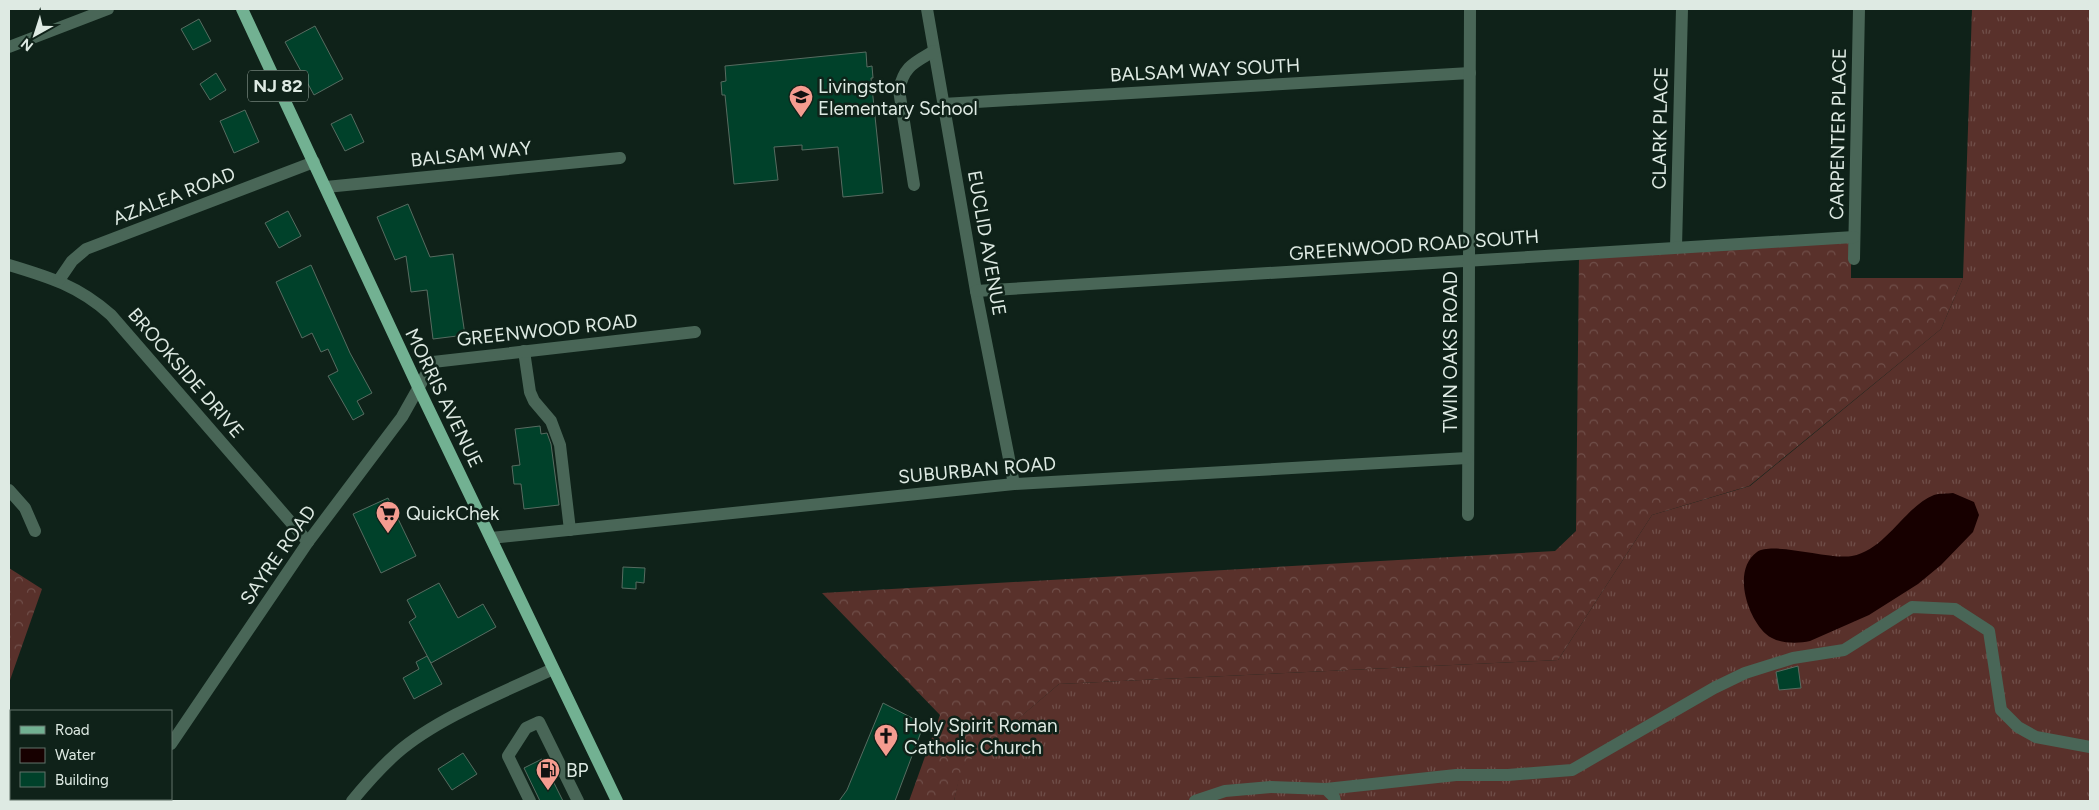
<svg xmlns="http://www.w3.org/2000/svg" width="2099" height="810" font-family="Figtree,sans-serif">
	<style>
		.grass { fill: url(#grass-tufts) }
		.forest { fill: url(#forest-crowns) }
		.water { fill: #170000 }
		.building { fill: #00412a; stroke: #576c61 }
		.lines { fill: none; stroke-linecap: round; stroke-linejoin: round }
		.minor { stroke: #496657; stroke-width: 12 }
		.major { stroke: #72b192; stroke-width: 12 }
		.labels { text-anchor: middle; dominant-baseline: central; stroke-width: 5; stroke-linejoin: round; paint-order: stroke }
		.shield { fill: #0f2219; stroke: #a0aea6; stroke-width: 1 }
		.shield-label { font-size: 18px; font-weight: bold; fill: #deeae3 }
		.street-label { font-size: 19px; fill: #deeae3; stroke: #0f2219 }
		.poi-label { font-size: 19px; fill: #deeae3; stroke: #0f2219; text-anchor: start }
	</style>
	<defs>
		<pattern id="grass-tufts" width="24" height="20" patternUnits="userSpaceOnUse" patternTransform="scale(1.25)"><rect width="24" height="20" fill="#59312b"/><path d="M3 7l-1-3M5 7V3M7 7l1-3M15 17l-1-3M17 17v-4M19 17l1-3" fill="none" stroke="#704f4a"/></pattern>
		<pattern id="forest-crowns" width="20" height="18" patternUnits="userSpaceOnUse" patternTransform="scale(1.25)"><rect width="20" height="18" fill="#59312b"/><path d="M2 6a3 3 0 1 1 6 0M12 15a3 3 0 1 1 6 0" fill="none" stroke="#704f4a"/></pattern>
	</defs>
	<rect width="100%" height="100%" fill="#0f2219"/>
	<polygon class="grass" points="1972,9 2090,9 2090,801 954,801 961,767 1059,684 1558,660 1652,515 1750,486 1941,329 1963,278"/>
	<g class="forest">
		<polygon points="1851,238 1851,278 1963,278 1941,329 1749,486 1652,515 1558,660 1059,684 962,767 954,801 909,801 940,715 822,593 1555,551 1576,531 1579,256"/>
		<polygon points="9,568 42,589 9,683"/>
	</g>
	<path class="water" d="M1953 493 1974 502 1979 515 1973 532 1941 565 1918 584 1869 615 1810 641C1797 644 1777 644 1766 634 1747 617 1732 570 1757 552 1773 541 1830 560 1852 556 1886 550 1904 507 1934 495 1939 493 1947 494 1953 493Z"/>
	<g class="building">
		<polygon points="199,19 211,41 193,50 181,29"/>
		<polygon points="315,26 343,79 314,95 285,42"/>
		<polygon points="866,52 867,67 872,66 873,78 871,78 883,193 843,197 838,147 802,150 802,145 774,147 778,180 734,184 725,95 722,95 721,82 726,81 725,66"/>
		<polygon points="216,73 226,90 210,100 200,84"/>
		<polygon points="245,110 259,142 234,153 220,121"/>
		<polygon points="351,114 364,142 345,151 331,124"/>
		<polygon points="408,204 430,257 453,254 465,335 433,339 427,290 411,292 406,256 395,260 377,217"/>
		<polygon points="288,211 301,236 279,248 265,223"/>
		<polygon points="311,265 350,353 372,393 357,401 364,414 353,420 328,376 338,371 328,349 321,352 312,333 302,338 276,282"/>
		<polygon points="540,426 541,434 547,433 551,444 559,505 524,509 521,484 514,484 512,466 520,465 515,429"/>
		<polygon points="388,498 416,556 381,573 353,514"/>
		<polygon points="623,567 645,568 644,583 636,582 636,589 622,588"/>
		<polygon points="439,583 458,618 483,604 496,627 431,663 409,622 416,617 407,600"/>
		<polygon points="427,656 442,684 414,699 403,678 419,669 416,662"/>
		<polygon points="1798,666 1801,688 1779,690 1776,672"/>
		<polygon points="883,703 924,724 895,801 839,801 847,790"/>
		<polygon points="463,753 477,774 452,790 438,769"/>
		<polygon points="542,759 563,801 540,801 524,768"/>
	</g>
	<g class="lines">
		<g class="minor">
			<polyline points="927,9 976,291 1014,484"/>
			<polyline points="9,47 108,9"/>
			<polyline points="943,104 1470,73"/>
			<path d="M914 185 899 90C904 66 914 63 934 51"/>
			<polyline points="326,187 620,158"/>
			<polyline points="1676,247 1682,9"/>
			<polyline points="1854,259 1859,9"/>
			<path d="M9 265C49 277 79 286 111 315L308 542"/>
			<polyline points="59,280 72,261 86,249 314,162"/>
			<polyline points="976,291 1854,237"/>
			<polyline points="524,351 530,392 534,401 551,421 560,445 570,530"/>
			<polyline points="9,490 25,508 35,531"/>
			<polyline points="1468,515 1470,9"/>
			<polyline points="491,538 1014,484 1467,458"/>
			<polyline points="171,744 308,542 402,417 433,362 695,332"/>
			<polyline points="1326,789 1456,775 1508,775 1572,770 1714,688 1745,673 1793,658 1844,650 1912,607 1955,609 1989,631 2001,710 2018,727 2036,737 2090,747"/>
			<polyline points="133,801 134,799"/>
			<path d="M352 801C366 784 380 768 397 753 437 718 504 692 553 669"/>
			<polyline points="530,801 508,756 526,728 539,722 578,801"/>
			<polyline points="1195,801 1225,791 1271,787 1326,789 1334,797 1335,801"/>
		</g>
		<polyline class="major" points="242,9 419,389 617,801"/>
	</g>
	<defs>
		<symbol id="school-pin" viewBox="-11 -11 22 30"><path d="M0 17L-7.5 6A9.5 9.5 0 1 1 7.5 6Z" fill="#f59c90" stroke="#0f2219"/><path d="M0-5L7-2L0 1L-7-2ZM-4 1L0 2.5L4 1V4Q0 6-4 4Z" fill="#111"/></symbol>
		<symbol id="supermarket-pin" viewBox="-11 -11 22 30"><path d="M0 17L-7.5 6A9.5 9.5 0 1 1 7.5 6Z" fill="#f59c90" stroke="#0f2219"/><path d="M-6-5.5h2.5l.6 2H6L4.5 2H-2.5L-4.4-4H-6ZM-1.5 3.2a1.3 1.3 0 1 0 .1 0ZM3 3.2a1.3 1.3 0 1 0 .1 0Z" fill="#111"/></symbol>
		<symbol id="church-pin" viewBox="-11 -11 22 30"><path d="M0 17L-7.5 6A9.5 9.5 0 1 1 7.5 6Z" fill="#f59c90" stroke="#0f2219"/><path d="M-1.2-6h2.4v3.5h3.3v2.4h-3.3V6h-2.4V-.1h-3.3v-2.4h3.3Z" fill="#111"/></symbol>
		<symbol id="fuel-pin" viewBox="-11 -11 22 30"><path d="M0 17L-7.5 6A9.5 9.5 0 1 1 7.5 6Z" fill="#f59c90" stroke="#0f2219"/><path d="M-5.5-6h7V0h2V4h1.3V-2.5L3-4.5l.8-.8L6-3V5H2.5V1h-1V6h-7ZM-4.2-4.7v3.2H.2V-4.7Z" fill="#111"/></symbol>
	</defs>
	<g fill-rule="evenodd">
		<use href="#school-pin" x="787" y="83" width="28" height="38"/>
		<use href="#supermarket-pin" x="374" y="499" width="28" height="38"/>
		<use href="#church-pin" x="872" y="722" width="28" height="38"/>
		<use href="#fuel-pin" x="534" y="756" width="28" height="38"/>
	</g>
	<g class="labels">
		<rect class="shield" x="248" y="70.5" width="60" height="31" rx="4"/>
		<g class="shield-label">
			<text x="278" y="86">NJ 82</text>
		</g>
		<g class="street-label">
			<text transform="translate(1205 70) rotate(-3)">BALSAM WAY SOUTH</text>
			<text transform="translate(1660 128) rotate(-89)">CLARK PLACE</text>
			<text transform="translate(1838 134) rotate(-89)">CARPENTER PLACE</text>
			<text transform="translate(471 154) rotate(-6)">BALSAM WAY</text>
			<text transform="translate(174 196) rotate(-21)">AZALEA ROAD</text>
			<text transform="translate(987 243) rotate(80)">EUCLID AVENUE</text>
			<text transform="translate(1414 245) rotate(-4)">GREENWOOD ROAD SOUTH</text>
			<text transform="translate(547 330) rotate(-6)">GREENWOOD ROAD</text>
			<text transform="translate(1450 352) rotate(-90)">TWIN OAKS ROAD</text>
			<text transform="translate(186 373) rotate(49)">BROOKSIDE DRIVE</text>
			<text transform="translate(444 398) rotate(64)">MORRIS AVENUE</text>
			<text transform="translate(977 470) rotate(-5)">SUBURBAN ROAD</text>
			<text transform="translate(278 555) rotate(-55)">SAYRE ROAD</text>
		</g>
		<g class="poi-label">
			<text x="818" y="86">Livingston<tspan x="818" dy="22">Elementary School</tspan></text>
			<text x="406" y="513">QuickChek</text>
			<text x="904" y="725">Holy Spirit Roman<tspan x="904" dy="22">Catholic Church</tspan></text>
			<text x="566" y="770">BP</text>
		</g>
	</g>
	<rect width="2099" height="810" fill="none" stroke="#deeae3" stroke-width="20"/>
	<rect x="10" y="710" width="162" height="90" fill="#0f2219" stroke="#62726a"/>
	<rect x="20" y="726" width="25" height="8" fill="#72b192" stroke="#62726a"/>
	<text x="55" y="735" font-size="15" fill="#deeae3">Road</text>
	<rect x="20" y="748" width="25" height="15" fill="#170000" stroke="#62726a"/>
	<text x="55" y="760" font-size="15" fill="#deeae3">Water</text>
	<rect x="20" y="772" width="25" height="15" fill="#00412a" stroke="#62726a"/>
	<text x="55" y="785" font-size="15" fill="#deeae3">Building</text>
	<g transform="translate(35 35) rotate(219)" stroke="#0f2219" stroke-width="4" paint-order="stroke">
	<path d="M0-4L9 19L0 12L-9 19Z" fill="#deeae3"/>
	<text y="-8" font-size="14" font-weight="bold" text-anchor="middle" fill="#deeae3">N</text>
	</g>
</svg>
